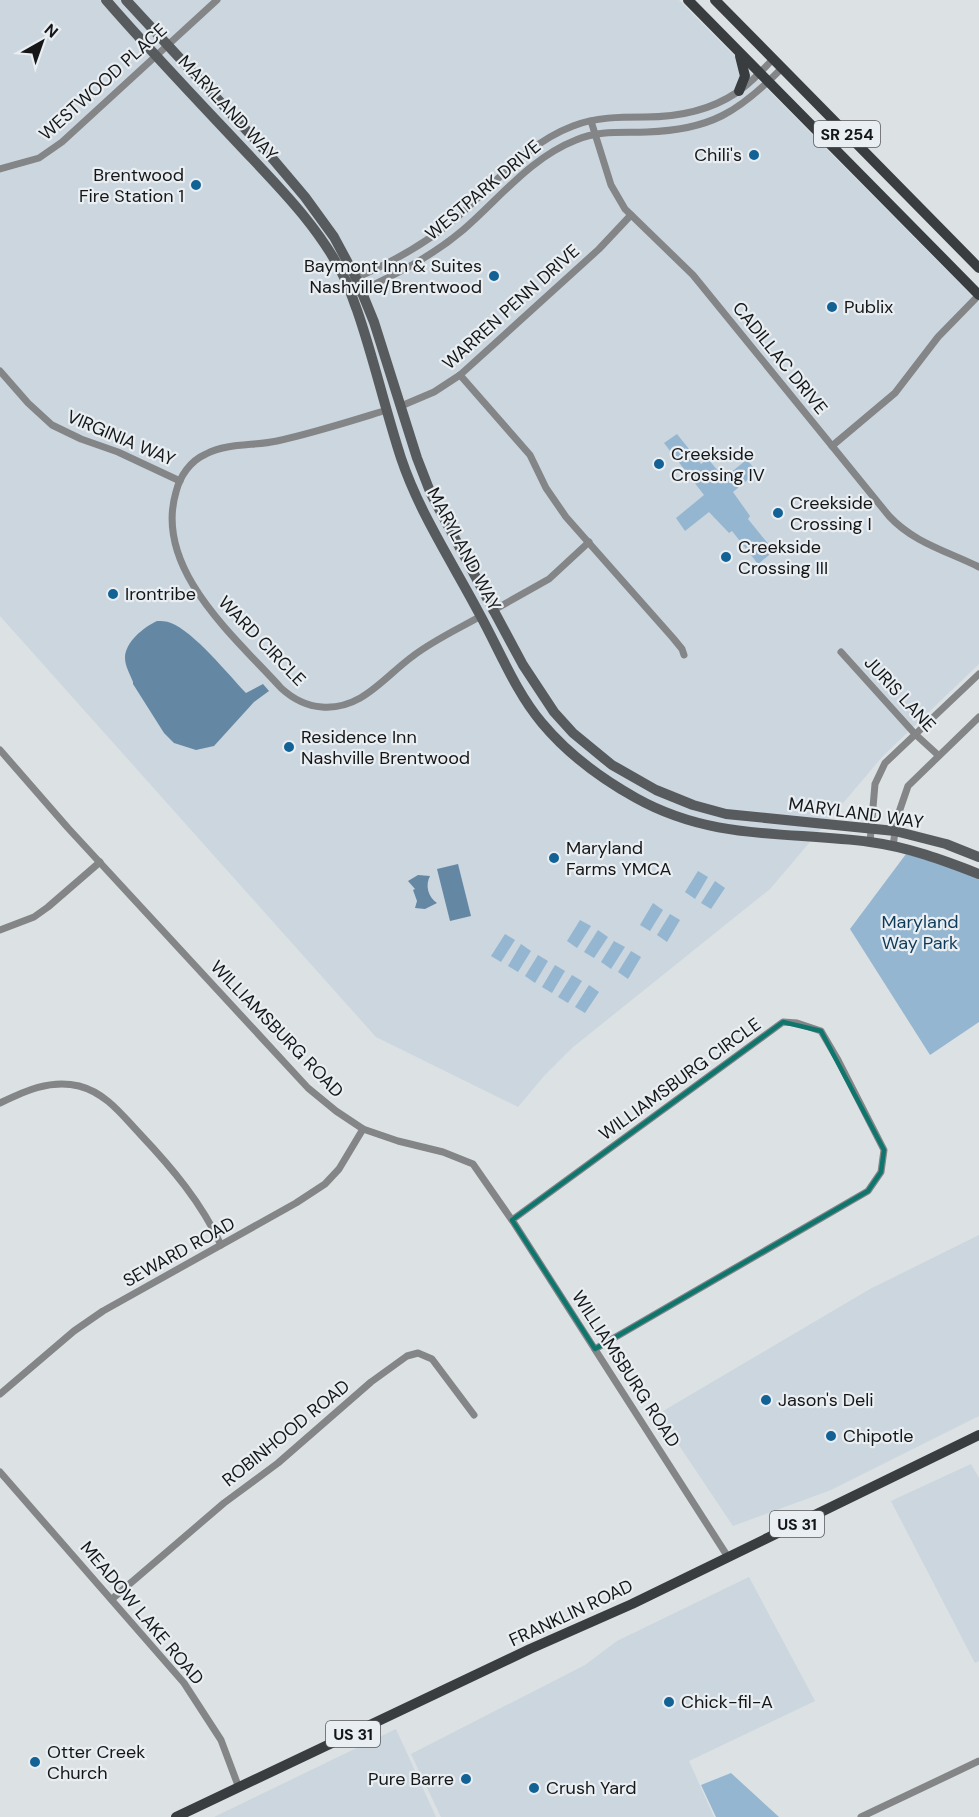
<svg xmlns="http://www.w3.org/2000/svg" width="979" height="1817" font-family="'DM Sans',sans-serif">
	<style>
		.built { fill: #cbd6df }
		.green { fill: #95b6d0 }
		.water { fill: #6488a4 }
		.lines { fill: none; stroke-linecap: round; stroke-linejoin: round }
		.minor { stroke: #838587; stroke-width: 7 }
		.secondary { stroke: #585b5d; stroke-width: 10 }
		.primary { stroke: #3a3d40; stroke-width: 10 }
		.marked { fill: none; stroke: #0f766e; stroke-width: 4.5; stroke-linejoin: round }
		.poi-dot { fill: #136295; stroke: #e9eef2; stroke-width: 2 }
		.labels { text-anchor: middle; dominant-baseline: central; stroke-width: 4.5; stroke-linejoin: round; paint-order: stroke }
		.shield { fill: #e9eef2; stroke: #555759; stroke-width: 1.5 }
		.shield-label { font-size: 16px; font-weight: bold; fill: #151617 }
		.street-label { font-size: 18px; fill: #151617; stroke: #e9eef2 }
		.poi-label { font-size: 18px; fill: #151617; stroke: #e9eef2; text-anchor: start }
		.park-label { font-size: 18px; fill: #0d3a59; stroke: #e9eef2 }
	</style>
	<rect width="100%" height="100%" fill="#dce1e4"/>
	<g class="built">
		<polygon points="0,0 679,0 979,303 979,664 883,756 770,889 572,1048 544,1076 518,1107 376,1037 0,616"/>
		<polygon points="979,1235 979,1416 831,1490 733,1526 658,1414 870,1289"/>
		<polygon points="971,1464 979,1478 979,1661 975,1663 891,1501"/>
		<polygon points="749,1577 815,1701 689,1761 714,1817 441,1817 411,1754 585,1665 617,1641"/>
		<polygon points="396,1729 436,1817 214,1817"/>
	</g>
	<g class="green">
		<polygon points="677,434 701,464 708,459 724,478 745,461 748,461 757,472 733,492 750,516 748,519 774,551 758,564 732,531 729,533 709,512 685,531 676,518 704,495 664,443"/>
		<polygon points="906,854 979,875 979,1022 930,1055 850,929"/>
		<polygon points="698,871 708,877 695,899 685,892"/>
		<polygon points="715,881 725,888 711,909 701,903"/>
		<polygon points="653,903 663,910 650,931 640,925"/>
		<polygon points="670,914 680,920 667,942 657,935"/>
		<polygon points="580,920 591,926 577,948 567,941"/>
		<polygon points="598,930 608,937 594,958 584,952"/>
		<polygon points="505,934 515,940 501,962 491,956"/>
		<polygon points="614,941 625,947 611,969 601,962"/>
		<polygon points="521,944 531,951 518,972 508,966"/>
		<polygon points="631,951 641,957 628,979 618,972"/>
		<polygon points="538,955 548,961 535,983 525,976"/>
		<polygon points="555,965 565,971 552,993 542,987"/>
		<polygon points="572,975 582,981 568,1003 558,997"/>
		<polygon points="589,985 599,992 585,1013 575,1007"/>
		<polygon points="731,1773 779,1817 716,1817 701,1785"/>
	</g>
	<g class="water">
		<path d="M157 621C161 621 166 621 171 623 194 632 228 674 246 693L263 684 269 691 254 702 214 746 196 750 174 743 164 733 133 684V682C130 674 125 666 125 658 125 642 144 627 157 621Z"/>
		<polygon points="458,864 471,916 450,921 437,869"/>
		<path d="M418 875 430 876C425 885 428 897 437 903L425 909 415 908 417 901 413 890 415 889 408 881Z"/>
	</g>
	<g class="lines">
		<g class="minor">
			<path d="M591 121 611 185 625 209 693 275 889 516C914 543 947 551 979 567"/>
			<polyline points="0,169 39,158 62,142 217,0"/>
			<path d="M353 279C389 264 425 244 455 219 493 186 525 144 573 126 595 117 621 117 645 117 677 117 709 111 736 93 750 84 762 71 773 59"/>
			<path d="M358 292C395 275 431 257 463 230 499 199 530 158 576 140 599 130 623 133 647 132 710 130 739 112 782 68"/>
			<polyline points="0,371 28,403 52,425 81,439 118,452 180,481"/>
			<polyline points="460,375 530,455 546,488 566,517 673,638 682,649 684,655"/>
			<polyline points="401,406 434,392 460,375 599,249 631,215"/>
			<path d="M387 410C351 421 314 433 277 441 254 446 227 443 206 454 190 461 180 476 176 492 153 569 236 638 281 688 293 699 306 706 322 707 362 710 384 677 413 656 434 640 458 629 481 616"/>
			<polyline points="832,446 895,393 938,337 979,295"/>
			<polyline points="492,611 549,579 589,542"/>
			<polyline points="841,652 915,734 938,755"/>
			<polyline points="0,750 68,828 308,1088 336,1111 363,1129 398,1141 443,1152 473,1164 514,1223 728,1557"/>
			<polyline points="870,842 875,784 885,763 979,674"/>
			<polyline points="893,846 897,818 908,786 979,717"/>
			<polyline points="0,930 34,917 48,907 100,862"/>
			<path d="M0 1103C25 1091 50 1079 79 1086 106 1093 122 1115 140 1134 172 1168 201 1202 221 1245"/>
			<polyline points="512,1220 783,1022 797,1023 821,1031 838,1060 884,1150 881,1172 868,1191 595,1349"/>
			<polyline points="0,1394 74,1331 103,1311 296,1203 325,1184 339,1169 363,1129"/>
			<polyline points="0,1472 184,1683 221,1740 239,1788"/>
			<polyline points="112,1599 224,1503 278,1463 371,1382 407,1356 418,1353 432,1359 474,1415"/>
			<polyline points="861,1817 979,1761"/>
		</g>
		<g class="secondary">
			<path d="M106 0C151 52 200 103 247 153 283 191 322 231 345 279 350 289 353 300 357 310 374 359 385 409 401 458 419 512 452 562 479 613 499 649 515 691 542 723 567 753 602 779 636 798 713 841 786 831 870 842 908 847 943 860 979 874"/>
			<polyline points="126,0 272,158 305,197 334,237 356,278 374,322 417,458 431,494 523,665 554,712 573,733 612,765 656,790 693,805 726,814 895,831 946,844 979,857"/>
		</g>
		<g class="primary">
			<polyline points="688,0 979,295"/>
			<polyline points="715,0 979,268"/>
			<polyline points="739,91 745,76 740,56"/>
			<polyline points="176,1817 530,1649 632,1604 979,1435"/>
		</g>
	</g>
	<path class="marked" d="M783 1022 821 1031 884 1150 881 1172 868 1191 595 1349 512 1220Z"/>
	<g class="poi-dot">
		<circle cx="754" cy="155" r="6"/>
		<circle cx="196" cy="185" r="6"/>
		<circle cx="494" cy="276" r="6"/>
		<circle cx="832" cy="307" r="6"/>
		<circle cx="659" cy="464" r="6"/>
		<circle cx="778" cy="513" r="6"/>
		<circle cx="726" cy="557" r="6"/>
		<circle cx="113" cy="594" r="6"/>
		<circle cx="289" cy="747" r="6"/>
		<circle cx="554" cy="858" r="6"/>
		<circle cx="766" cy="1400" r="6"/>
		<circle cx="831" cy="1436" r="6"/>
		<circle cx="669" cy="1702" r="6"/>
		<circle cx="35" cy="1762" r="6"/>
		<circle cx="466" cy="1779" r="6"/>
		<circle cx="534" cy="1788" r="6"/>
	</g>
	<g class="labels">
		<g class="shield">
			<rect x="814" y="121" width="66" height="26" rx="4.5"/>
			<rect x="770" y="1511" width="54" height="26" rx="4.5"/>
			<rect x="326" y="1721" width="54" height="26" rx="4.5"/>
		</g>
		<g class="shield-label">
			<text x="847" y="134">SR 254</text>
			<text x="797" y="1524">US 31</text>
			<text x="353" y="1734">US 31</text>
		</g>
		<g class="street-label">
			<text transform="translate(103 82) rotate(-42)">WESTWOOD PLACE</text>
			<text transform="translate(228 108) rotate(47)">MARYLAND WAY</text>
			<text transform="translate(483 190) rotate(-40)">WESTPARK DRIVE</text>
			<text transform="translate(511 307) rotate(-42)">WARREN PENN DRIVE</text>
			<text transform="translate(780 358) rotate(51)">CADILLAC DRIVE</text>
			<text transform="translate(121 438) rotate(23)">VIRGINIA WAY</text>
			<text transform="translate(464 549) rotate(62)">MARYLAND WAY</text>
			<text transform="translate(262 641) rotate(46)">WARD CIRCLE</text>
			<text transform="translate(900 694) rotate(47)">JURIS LANE</text>
			<text transform="translate(856 813) rotate(8)">MARYLAND WAY</text>
			<text transform="translate(277 1029) rotate(46)">WILLIAMSBURG ROAD</text>
			<text transform="translate(680 1079) rotate(-36)">WILLIAMSBURG CIRCLE</text>
			<text transform="translate(179 1252) rotate(-29)">SEWARD ROAD</text>
			<text transform="translate(626 1369) rotate(57)">WILLIAMSBURG ROAD</text>
			<text transform="translate(286 1433) rotate(-39)">ROBINHOOD ROAD</text>
			<text transform="translate(142 1613) rotate(50)">MEADOW LAKE ROAD</text>
			<text transform="translate(571 1613) rotate(-25)">FRANKLIN ROAD</text>
		</g>
		<g class="poi-label">
			<text x="742" y="155" text-anchor="end">Chili's</text>
			<text x="184" y="175" text-anchor="end">Brentwood<tspan x="184" dy="21">Fire Station 1</tspan></text>
			<text x="482" y="266" text-anchor="end">Baymont Inn &amp; Suites<tspan x="482" dy="21">Nashville/Brentwood</tspan></text>
			<text x="844" y="307">Publix</text>
			<text x="671" y="454">Creekside<tspan x="671" dy="21">Crossing IV</tspan></text>
			<text x="790" y="503">Creekside<tspan x="790" dy="21">Crossing I</tspan></text>
			<text x="738" y="547">Creekside<tspan x="738" dy="21">Crossing III</tspan></text>
			<text x="125" y="594">Irontribe</text>
			<text x="301" y="737">Residence Inn<tspan x="301" dy="21">Nashville Brentwood</tspan></text>
			<text x="566" y="848">Maryland<tspan x="566" dy="21">Farms YMCA</tspan></text>
			<text x="778" y="1400">Jason's Deli</text>
			<text x="843" y="1436">Chipotle</text>
			<text x="681" y="1702">Chick-fil-A</text>
			<text x="47" y="1752">Otter Creek<tspan x="47" dy="21">Church</tspan></text>
			<text x="454" y="1779" text-anchor="end">Pure Barre</text>
			<text x="546" y="1788">Crush Yard</text>
		</g>
		<g class="park-label">
			<text x="920" y="922">Maryland<tspan x="920" dy="21">Way Park</tspan></text>
		</g>
	</g>
	<g transform="translate(42 42) rotate(40)" stroke="#e9eef2" stroke-width="4.5" paint-order="stroke">
	<path d="M0-4.5L10 22L0 15L-10 22Z" fill="#151617"/>
	<text y="-9" font-size="16" font-weight="bold" text-anchor="middle" fill="#151617">N</text>
	</g>
</svg>
